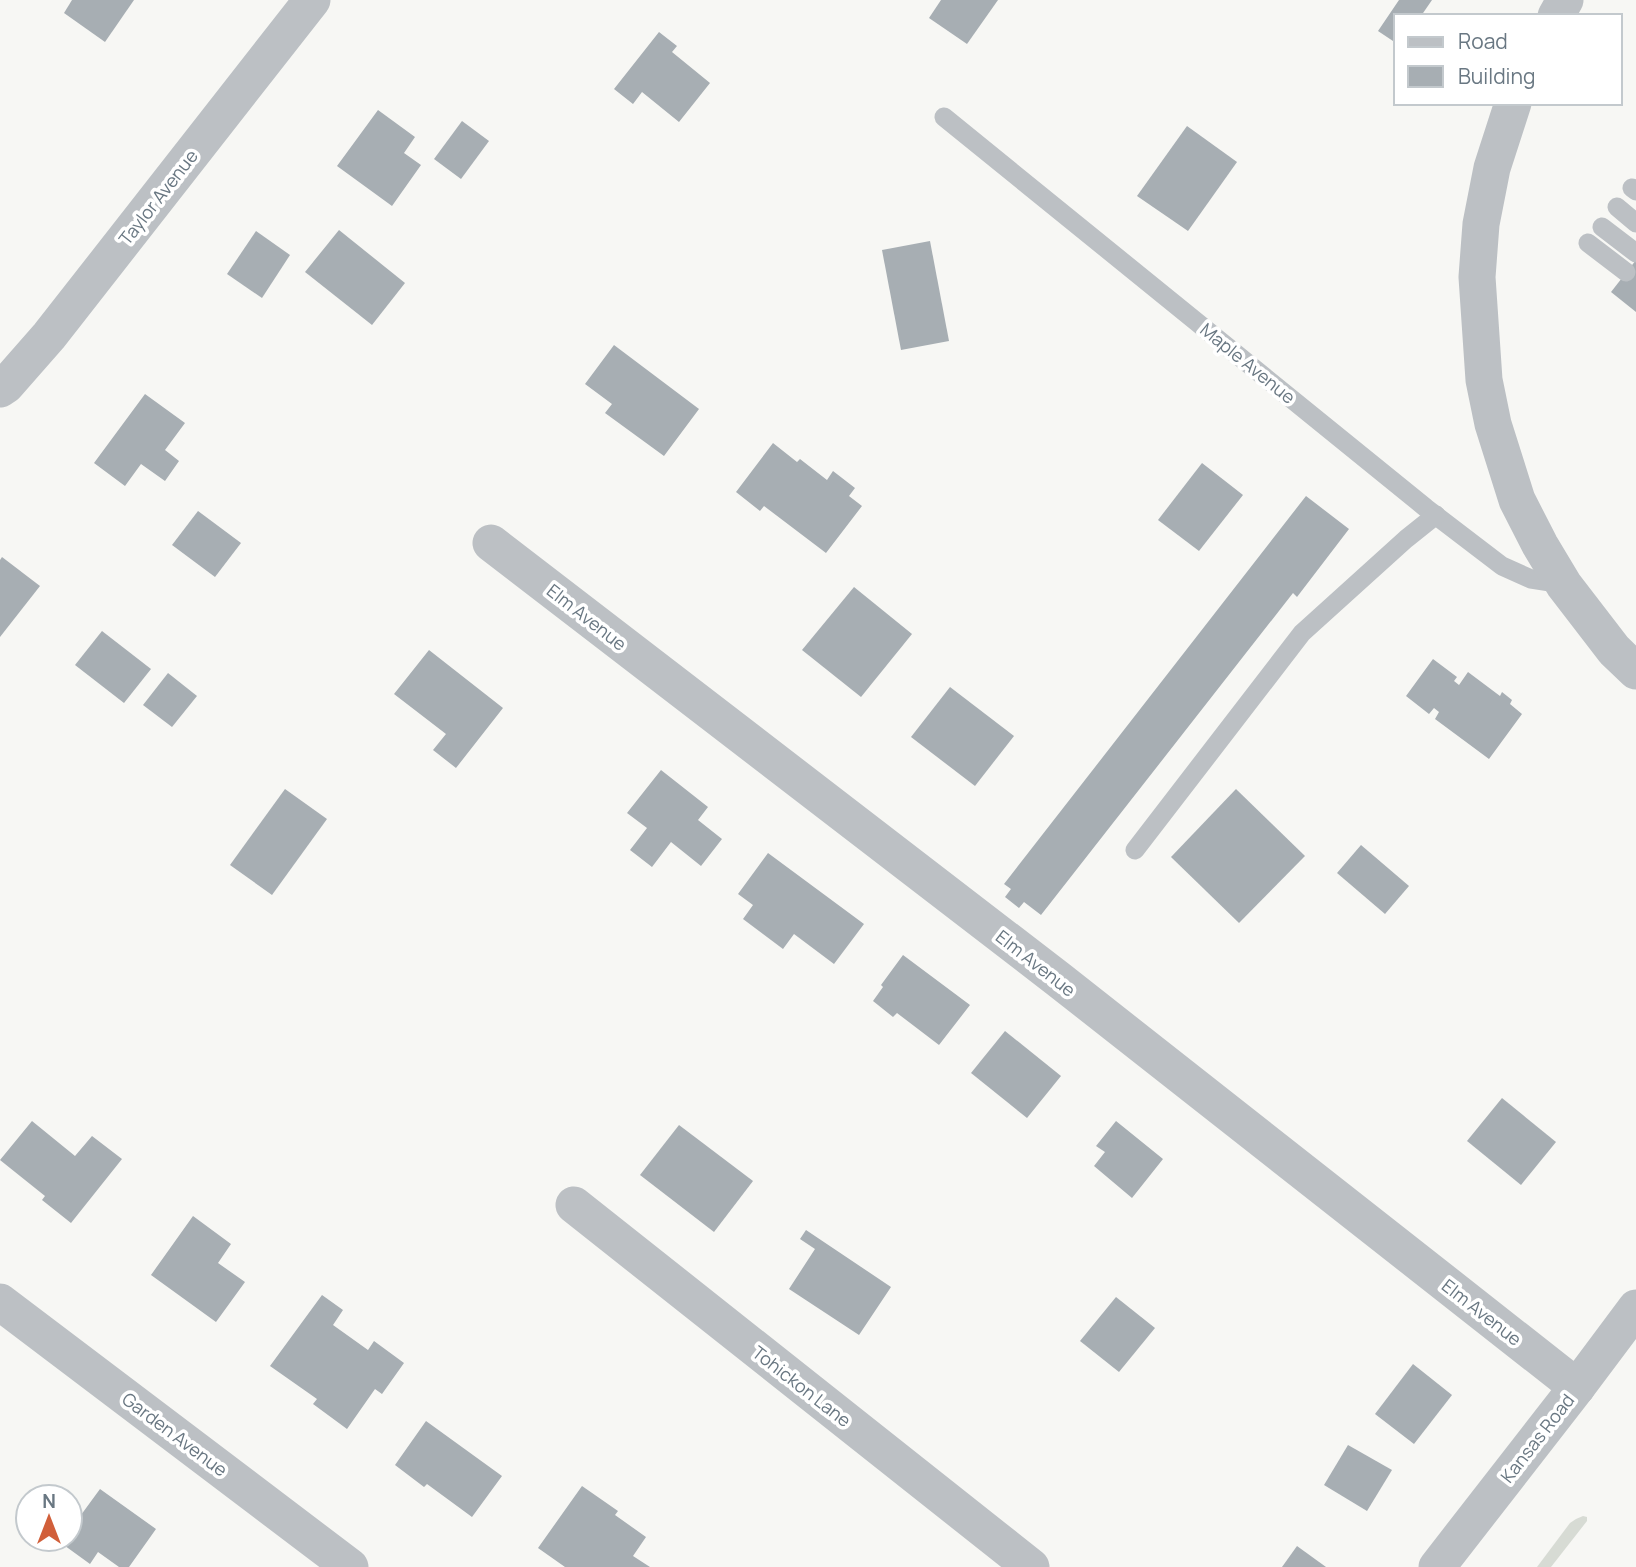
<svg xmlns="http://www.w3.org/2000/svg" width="1636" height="1567" font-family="Manrope,sans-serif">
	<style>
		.green { fill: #d7dbd4 }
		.building { fill: #a7aeb3 }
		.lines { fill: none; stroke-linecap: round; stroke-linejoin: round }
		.service { stroke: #bcc0c4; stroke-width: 19 }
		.minor { stroke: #bcc0c4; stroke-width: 37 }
		.labels { text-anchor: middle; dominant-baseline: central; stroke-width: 7; stroke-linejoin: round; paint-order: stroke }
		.street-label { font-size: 18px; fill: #697782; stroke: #fff }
	</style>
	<rect width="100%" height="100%" fill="#f7f7f4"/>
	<polygon class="green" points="1583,1516 1587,1517 1587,1521 1551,1567 1537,1567 1570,1523 1576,1519"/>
	<g class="building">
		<polygon points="72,0 134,0 105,42 64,13"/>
		<polygon points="941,0 998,0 967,44 929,18"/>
		<polygon points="1399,0 1432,0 1421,16 1396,16 1396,43 1378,31"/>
		<polygon points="659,32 677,46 672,52 710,83 679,122 642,92 633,104 614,89"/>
		<polygon points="378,110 415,137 404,153 421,165 392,206 337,166"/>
		<polygon points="462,121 489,141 461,179 434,159"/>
		<polygon points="1187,126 1237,162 1188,231 1137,196"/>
		<polygon points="339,230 405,283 372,325 305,272"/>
		<polygon points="256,231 290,255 262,298 227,274"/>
		<polygon points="930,241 949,341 901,350 882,250"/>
		<polygon points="1636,260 1636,312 1611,292"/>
		<polygon points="614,345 699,409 664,456 605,413 612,404 585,384"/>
		<polygon points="145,394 185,423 165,450 179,461 165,481 141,464 125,486 94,463"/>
		<polygon points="773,443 797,462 800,459 827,480 833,471 855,488 849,496 862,506 826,553 764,506 760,511 736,492"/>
		<polygon points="1202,463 1243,495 1199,551 1158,520"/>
		<polygon points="1306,496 1349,529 1297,597 1293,593 1041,915 1024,902 1019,908 1005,897 1011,889 1004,884"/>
		<polygon points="198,511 241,543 215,577 172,545"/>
		<polygon points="2,557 40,586 0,637 0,560"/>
		<polygon points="854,587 912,634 861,697 802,650"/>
		<polygon points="102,631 151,669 124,703 75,665"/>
		<polygon points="429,650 503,708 456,768 433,750 446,734 394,694"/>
		<polygon points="1433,659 1457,677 1454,681 1459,685 1468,672 1500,696 1502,692 1512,700 1510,704 1522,714 1489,759 1435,719 1439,712 1434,708 1429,714 1406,696"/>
		<polygon points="168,673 197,696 172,727 143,705"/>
		<polygon points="950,687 1014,736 975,786 911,737"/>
		<polygon points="661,770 708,807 698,820 722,839 701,866 671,842 652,867 630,850 647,828 627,813"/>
		<polygon points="285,789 327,819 272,895 230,865"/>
		<polygon points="1236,789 1305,856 1239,923 1171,857"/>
		<polygon points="1361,845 1409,886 1385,914 1337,873"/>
		<polygon points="768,853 864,924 834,964 794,934 783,949 743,919 753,905 738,894"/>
		<polygon points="903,955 970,1005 939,1045 897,1013 893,1017 873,1001 883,987 881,985"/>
		<polygon points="1005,1031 1061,1076 1027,1118 971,1073"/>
		<polygon points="1502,1098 1556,1142 1521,1185 1467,1141"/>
		<polygon points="32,1121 75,1156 92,1136 122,1159 71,1223 42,1200 45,1196 0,1160"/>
		<polygon points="1116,1121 1163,1159 1132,1198 1094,1166 1105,1152 1096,1146"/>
		<polygon points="679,1125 753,1181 714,1232 640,1175"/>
		<polygon points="193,1216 231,1244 218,1263 245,1282 216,1322 151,1275"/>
		<polygon points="806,1230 891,1287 859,1335 789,1289 815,1249 800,1239"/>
		<polygon points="322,1295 343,1310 333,1325 368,1350 374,1341 404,1363 382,1394 375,1389 347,1429 313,1404 317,1399 270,1366"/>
		<polygon points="1116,1297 1155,1328 1119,1372 1080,1341"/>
		<polygon points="1413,1364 1452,1395 1414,1444 1375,1414"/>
		<polygon points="426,1421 502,1476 472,1517 427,1484 424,1487 395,1465"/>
		<polygon points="1348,1445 1392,1470 1367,1511 1324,1485"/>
		<polygon points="582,1486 618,1511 615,1515 646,1537 633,1556 650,1567 565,1567 538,1548"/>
		<polygon points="100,1489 156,1529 129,1567 119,1567 98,1552 90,1564 61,1543 64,1539 70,1539 70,1530"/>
		<polygon points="1297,1546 1326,1567 1282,1567"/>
	</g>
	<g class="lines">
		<g class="service">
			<polyline points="944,117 1426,508 1502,566 1531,579 1563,584"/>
			<polyline points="1632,188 1636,191"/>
			<polyline points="1617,207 1636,223"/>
			<polyline points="1602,227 1636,253"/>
			<polyline points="1588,243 1626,272"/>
			<polyline points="1135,850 1302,633 1406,539 1436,515"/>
		</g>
		<g class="minor">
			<polyline points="1556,16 1565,0"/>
			<polyline points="1513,103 1492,168 1481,224 1477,277 1484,380 1493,424 1517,500 1540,545 1564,585 1614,650 1636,671"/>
			<polyline points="0,389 6,385 49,336 312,0"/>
			<polyline points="491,543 1058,979 1577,1387"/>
			<polyline points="574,1205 1031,1567"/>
			<polyline points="0,1302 350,1567"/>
			<polyline points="1437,1567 1577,1387 1636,1308"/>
		</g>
	</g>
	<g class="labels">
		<g class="street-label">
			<text transform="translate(158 197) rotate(-52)">Taylor Avenue</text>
			<text transform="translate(1248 363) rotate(39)">Maple Avenue</text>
			<text transform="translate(587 617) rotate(38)">Elm Avenue</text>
			<text transform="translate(1036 963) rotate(38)">Elm Avenue</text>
			<text transform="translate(1482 1312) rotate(38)">Elm Avenue</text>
			<text transform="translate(802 1386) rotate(38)">Tohickon Lane</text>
			<text transform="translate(175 1434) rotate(37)">Garden Avenue</text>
			<text transform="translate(1537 1438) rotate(-52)">Kansas Road</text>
		</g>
	</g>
	<rect x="1394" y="14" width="228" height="91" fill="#ffffff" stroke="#c3c9cd" stroke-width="2"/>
	<rect x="1408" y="37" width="35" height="10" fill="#bcc0c4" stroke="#c3c9cd" stroke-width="2"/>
	<text x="1458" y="49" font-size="21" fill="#697782">Road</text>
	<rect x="1408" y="66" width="35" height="21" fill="#a7aeb3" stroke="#c3c9cd" stroke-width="2"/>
	<text x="1458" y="84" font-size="21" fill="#697782">Building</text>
	<g transform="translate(49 1518)"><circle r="33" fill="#ffffff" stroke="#c3c9cd" stroke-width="2"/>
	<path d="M0-5L12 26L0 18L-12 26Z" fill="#d15f3a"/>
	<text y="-10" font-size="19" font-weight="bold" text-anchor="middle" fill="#697782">N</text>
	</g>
</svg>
